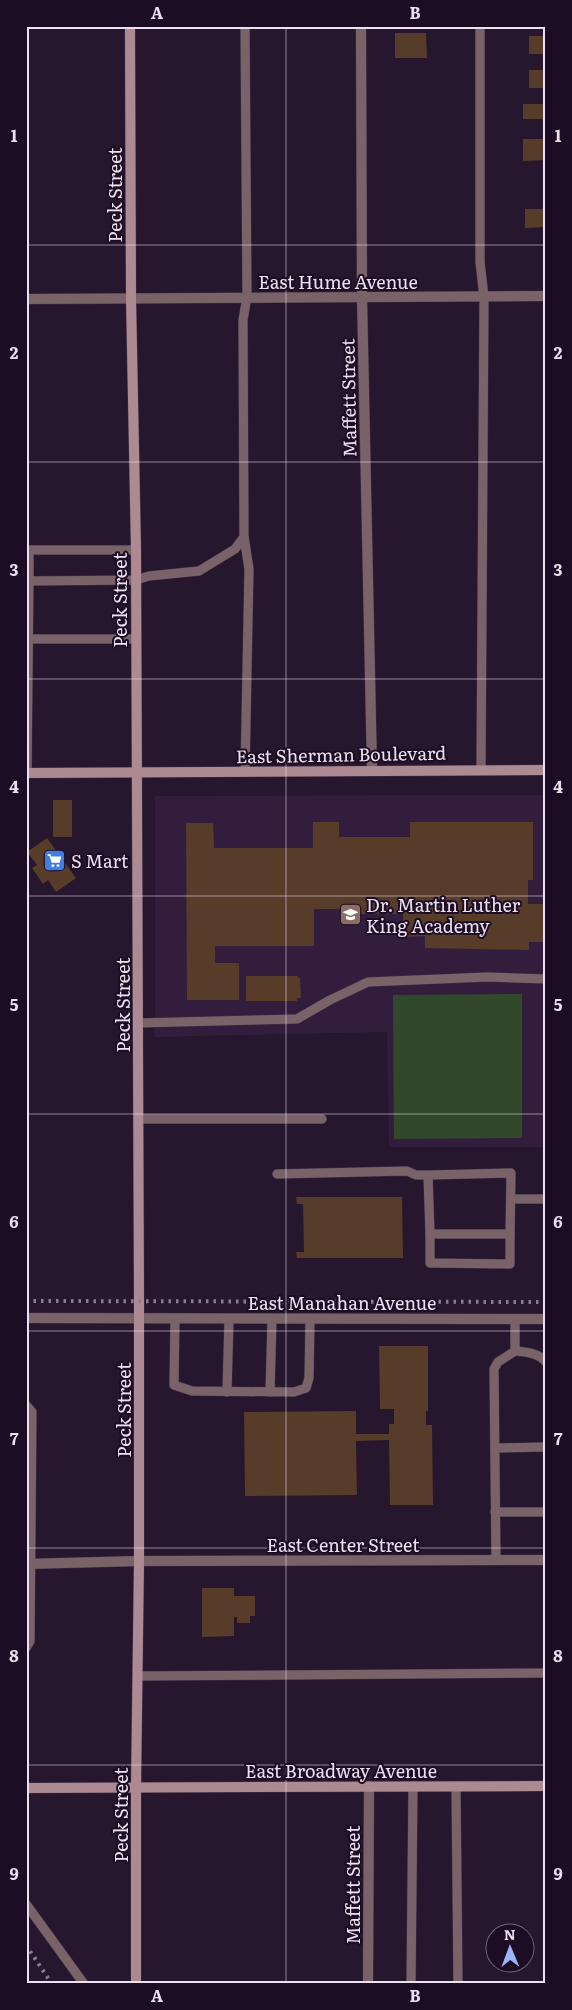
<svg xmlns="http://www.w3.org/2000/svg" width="572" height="2010" font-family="Literata,serif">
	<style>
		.built { fill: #321e3c }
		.green { fill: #32482b }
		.building { fill: #573c29 }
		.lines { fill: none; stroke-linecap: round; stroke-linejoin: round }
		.lane-casing { stroke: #423249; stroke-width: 10 }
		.street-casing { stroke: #423249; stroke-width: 11 }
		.secondary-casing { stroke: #423249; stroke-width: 11 }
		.lane { stroke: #796368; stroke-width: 9 }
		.street { stroke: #796368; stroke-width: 10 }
		.secondary { stroke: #ad8a92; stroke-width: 10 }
		.rail { stroke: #8b7d91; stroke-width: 4; stroke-dasharray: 2.5 5; stroke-linecap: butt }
		.grid { fill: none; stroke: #ece1f1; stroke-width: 1; stroke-opacity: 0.55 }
		.labels { text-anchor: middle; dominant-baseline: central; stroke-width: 4; stroke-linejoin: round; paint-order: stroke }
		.street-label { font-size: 18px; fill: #ece1f1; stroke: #1d0d24 }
		.poi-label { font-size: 18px; fill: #ece1f1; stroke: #1d0d24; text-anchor: start }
		.neatline { fill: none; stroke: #ece1f1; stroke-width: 2 }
		.grid-label { font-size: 16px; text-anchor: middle; font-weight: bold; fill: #ece1f1 }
	</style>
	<rect width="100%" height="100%" fill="#26162e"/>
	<polygon class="built" points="546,795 546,1147 389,1147 387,1032 155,1037 155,796"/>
	<polygon class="green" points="522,994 522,1138 394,1139 393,995"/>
	<g class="building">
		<polygon points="395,33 426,33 427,58 395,58"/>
		<rect x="529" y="36" width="17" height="18"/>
		<rect x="529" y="70" width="17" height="18"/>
		<rect x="523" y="104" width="23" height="15"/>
		<polygon points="523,139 546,139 546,160 523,161"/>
		<polygon points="525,209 546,209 546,227 525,228"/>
		<rect x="53" y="800" width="19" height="37"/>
		<polygon points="313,822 339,822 339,837 410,837 410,822 533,822 533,880 528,880 528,904 546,904 546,942 529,942 529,950 425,948 425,936 403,937 403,914 341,914 341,909 314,909 314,946 215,946 215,963 239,963 239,1000 187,1000 186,823 213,823 214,848 313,848"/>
		<polygon points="47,838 76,878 56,892 48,880 43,884 32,868 37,865 27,852"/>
		<polygon points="246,976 298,976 298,978 300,978 301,998 297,998 297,1001 246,1001"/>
		<polygon points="296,1197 402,1197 403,1258 297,1258 296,1252 304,1252 303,1204 297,1204"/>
		<polygon points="379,1346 428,1346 428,1411 426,1411 426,1425 432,1425 433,1505 390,1505 389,1440 356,1441 357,1495 245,1496 244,1412 356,1411 356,1434 389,1434 389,1424 394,1424 394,1409 380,1409"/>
		<polygon points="202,1588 234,1588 234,1596 255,1596 255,1616 250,1616 250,1623 237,1623 237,1617 234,1617 234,1636 202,1637"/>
	</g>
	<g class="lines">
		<defs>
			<g id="lane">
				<polyline points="480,26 480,262 484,297 481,770"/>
				<polyline points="244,537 249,569 245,772"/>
				<polyline points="29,581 29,550 136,550"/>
				<polyline points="29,639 135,639"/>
				<polyline points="27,773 29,581 136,580 149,576 199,571 235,549 244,537 243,320 247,297 245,26"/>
				<polyline points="138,1023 297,1019 330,1000 368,982 487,977 546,979"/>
				<polyline points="138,1119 322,1119"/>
				<polyline points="277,1174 407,1171 416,1175 428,1175 511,1173 510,1234 430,1234 428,1175"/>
				<polyline points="511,1199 546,1199"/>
				<polyline points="430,1234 430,1263 510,1264 510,1234"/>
				<polyline points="175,1319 174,1385 192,1391 294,1392 306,1388 309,1378 310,1319"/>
				<path d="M515 1351C526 1352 539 1353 546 1362"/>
				<polyline points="227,1392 229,1319"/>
				<polyline points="270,1392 272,1319"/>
				<polyline points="26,1405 32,1412 30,1641 26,1648"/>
				<polyline points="495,1448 546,1447"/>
				<polyline points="495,1512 546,1512"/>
				<polyline points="496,1560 494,1369 498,1362 515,1351 515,1319"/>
				<polyline points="138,1676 546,1673"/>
				<polyline points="456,1786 458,1984"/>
				<polyline points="26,1904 84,1984"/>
				<polyline points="411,1984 413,1786"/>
			</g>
			<g id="street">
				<polyline points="361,26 362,297 372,770"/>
				<polyline points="26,299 546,296"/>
				<polyline points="26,1318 546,1319"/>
				<polyline points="26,1564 139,1561 546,1560"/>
				<polyline points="368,1984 369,1786"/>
			</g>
			<g id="secondary">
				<polyline points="130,26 131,298 136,550 139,1300 139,1561 136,1788 136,1984"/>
				<polyline points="26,773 546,770"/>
				<polyline points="26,1788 546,1786"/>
			</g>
		</defs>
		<use href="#lane" class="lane-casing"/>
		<use href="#street" class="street-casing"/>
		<use href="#secondary" class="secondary-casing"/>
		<use href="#lane" class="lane"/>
		<use href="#street" class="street"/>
		<use href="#secondary" class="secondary"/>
		<g class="rail">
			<polyline points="26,1301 546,1302"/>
			<polyline points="26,1945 52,1984"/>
		</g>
	</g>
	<path class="grid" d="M286 26V1984M26 245H546M26 462H546M26 679H546M26 896H546M26 1114H546M26 1331H546M26 1548H546M26 1765H546"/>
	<defs>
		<symbol id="supermarket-square" viewBox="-11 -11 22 22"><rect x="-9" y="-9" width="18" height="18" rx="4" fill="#3f7fe0" stroke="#1d0d24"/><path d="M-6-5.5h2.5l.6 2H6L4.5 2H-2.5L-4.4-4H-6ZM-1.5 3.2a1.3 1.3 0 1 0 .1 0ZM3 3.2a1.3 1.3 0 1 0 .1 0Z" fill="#fff"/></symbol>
		<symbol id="school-square" viewBox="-11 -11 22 22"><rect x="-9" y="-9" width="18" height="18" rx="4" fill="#8d6e63" stroke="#1d0d24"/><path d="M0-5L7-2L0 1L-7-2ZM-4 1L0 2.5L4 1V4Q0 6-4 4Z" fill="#fff"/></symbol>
	</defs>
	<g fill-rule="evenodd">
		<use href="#supermarket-square" x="42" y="848" width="25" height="25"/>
		<use href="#school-square" x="338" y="902" width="25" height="25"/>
	</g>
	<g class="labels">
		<g class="street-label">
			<text transform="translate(114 195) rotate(-90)">Peck Street</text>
			<text x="338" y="281">East Hume Avenue</text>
			<text transform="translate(348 398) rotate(-91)">Maffett Street</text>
			<text transform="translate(119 600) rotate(-90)">Peck Street</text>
			<text transform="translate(341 754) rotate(-1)">East Sherman Boulevard</text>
			<text transform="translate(122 1005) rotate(-90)">Peck Street</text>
			<text x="342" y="1302">East Manahan Avenue</text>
			<text transform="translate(123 1410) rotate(-90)">Peck Street</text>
			<text x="343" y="1544">East Center Street</text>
			<text x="341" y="1770">East Broadway Avenue</text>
			<text transform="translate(120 1815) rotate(-90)">Peck Street</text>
			<text transform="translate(352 1885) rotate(-90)">Maffett Street</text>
		</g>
		<g class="poi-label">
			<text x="71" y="860">S Mart</text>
			<text x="366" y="904">Dr. Martin Luther<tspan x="366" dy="21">King Academy</tspan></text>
		</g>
	</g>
	<rect width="572" height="2010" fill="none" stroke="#1d0d24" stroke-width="55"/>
	<g transform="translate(510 1948) rotate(359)"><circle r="24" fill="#1d0d24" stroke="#706276"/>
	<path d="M0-4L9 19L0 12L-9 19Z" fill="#99b5fd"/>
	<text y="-8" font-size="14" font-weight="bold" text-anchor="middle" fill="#ece1f1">N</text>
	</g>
	<rect x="28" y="28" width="516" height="1954" class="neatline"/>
	<g class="grid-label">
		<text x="157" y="19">A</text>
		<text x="415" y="19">B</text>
		<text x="14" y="142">1</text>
		<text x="558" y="142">1</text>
		<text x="14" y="359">2</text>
		<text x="558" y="359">2</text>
		<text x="14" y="576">3</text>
		<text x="558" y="576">3</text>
		<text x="14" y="793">4</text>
		<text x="558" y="793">4</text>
		<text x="14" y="1011">5</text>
		<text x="558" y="1011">5</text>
		<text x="14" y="1228">6</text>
		<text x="558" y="1228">6</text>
		<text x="14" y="1445">7</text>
		<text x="558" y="1445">7</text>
		<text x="14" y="1662">8</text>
		<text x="558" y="1662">8</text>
		<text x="14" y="1880">9</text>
		<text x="558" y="1880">9</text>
		<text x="157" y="2002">A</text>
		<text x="415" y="2002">B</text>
	</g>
</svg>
